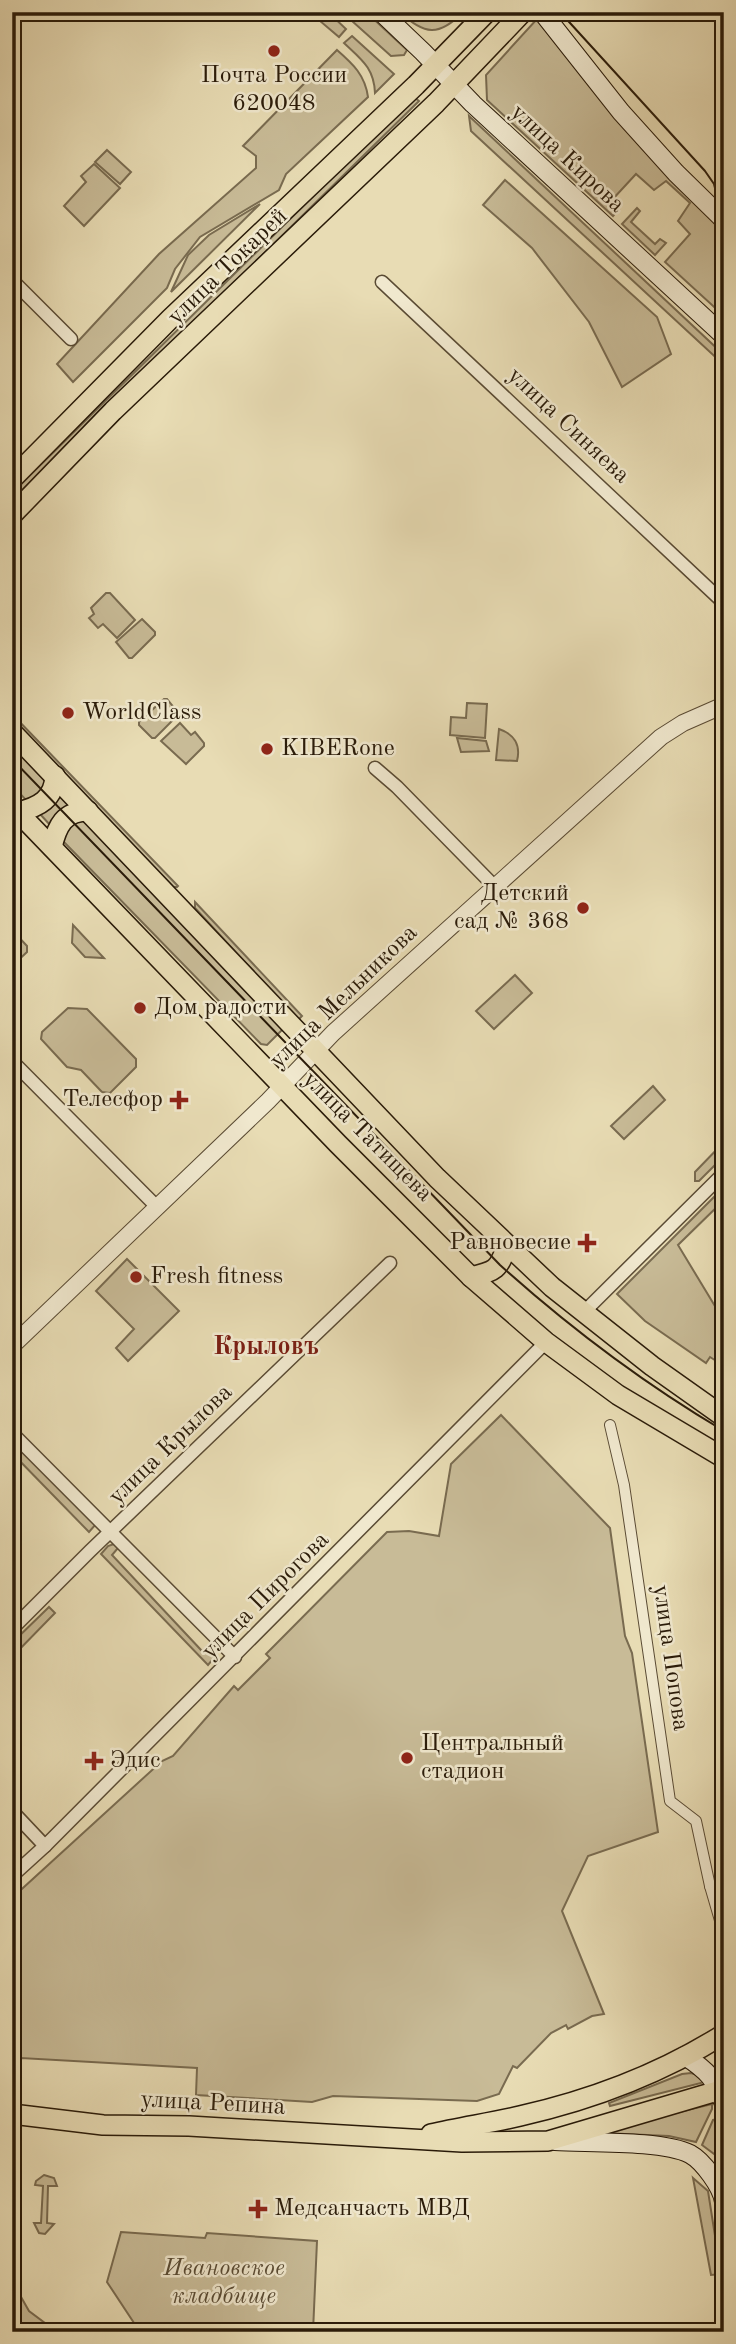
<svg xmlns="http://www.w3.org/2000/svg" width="736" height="2344" font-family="'Old Standard TT',serif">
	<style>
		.green { fill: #c8bb97; stroke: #796b50; stroke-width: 2 }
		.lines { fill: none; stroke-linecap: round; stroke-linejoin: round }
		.pedestrian-casing { stroke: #5a4b34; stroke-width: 12 }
		.minor-casing { stroke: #5a4b34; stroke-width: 15 }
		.tertiary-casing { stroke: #5a4b34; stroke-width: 18 }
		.secondary-casing { stroke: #2a1b09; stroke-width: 20 }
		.primary-casing { stroke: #2a1b09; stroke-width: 22 }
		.pedestrian { stroke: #f0e8ce; stroke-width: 10 }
		.minor { stroke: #f0e8ce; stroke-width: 12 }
		.tertiary { stroke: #f0e8ce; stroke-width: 16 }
		.secondary { stroke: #f0e8ce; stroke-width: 18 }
		.primary { stroke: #e8dcb4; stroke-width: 19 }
		.tram { stroke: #2a1b09; stroke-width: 2 }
		.poi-dot { fill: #8f2418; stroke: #f0e8ce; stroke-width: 2.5 }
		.labels { text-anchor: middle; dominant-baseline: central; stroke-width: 5; stroke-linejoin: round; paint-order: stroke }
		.poi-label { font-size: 24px; fill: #2a1b09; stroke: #f0e8ce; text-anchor: start }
		.street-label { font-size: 24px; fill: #2a1b09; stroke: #f0e8ce }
		.park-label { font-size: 24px; font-style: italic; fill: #594b34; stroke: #f0e8ce }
		.neighbourhood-label { font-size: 26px; font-weight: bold; fill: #7a1f14; stroke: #f0e8ce }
	</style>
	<rect width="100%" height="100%" fill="#e8dcb4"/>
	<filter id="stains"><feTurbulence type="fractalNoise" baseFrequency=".00286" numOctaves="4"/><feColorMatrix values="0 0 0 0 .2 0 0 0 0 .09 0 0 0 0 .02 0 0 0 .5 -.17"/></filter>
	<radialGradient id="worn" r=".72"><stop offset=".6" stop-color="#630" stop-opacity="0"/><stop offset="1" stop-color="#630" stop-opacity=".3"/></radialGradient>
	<g class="green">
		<polygon points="322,12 328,12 346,29 339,37 320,21"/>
		<polygon points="342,12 366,12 407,50 404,55 391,56"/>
		<path d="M400 12H463C439 37 424 35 400 12Z"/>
		<polygon points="537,19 714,220 721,251 724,254 724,316 665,262 690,234 678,221 690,203 666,181 654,190 636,174 611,201 619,209 613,216 487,100 486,75"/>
		<path d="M352 36 394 74 375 93C374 68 362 60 344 43Z"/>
		<path d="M337 50C353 64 365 75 368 97L286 174 279 190 200 237 175 269 167 288 73 382 57 364 159 254 256 168V156L243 146Z"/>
		<polygon points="414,97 419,101 12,501 12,493"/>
		<polygon points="469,116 724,355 724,365 471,131"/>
		<polygon points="107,150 131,172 120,184 95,162"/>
		<polygon points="94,164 120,188 84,226 64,206 86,182 81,176"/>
		<polygon points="505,180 657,317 671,354 622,387 589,322 532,248 483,205"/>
		<polygon points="260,204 171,292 188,255 209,235"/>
		<polygon points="637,208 640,211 631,222 655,244 660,239 666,243 655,255 622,224"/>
		<polygon points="106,593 110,593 135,620 117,638 103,624 98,628 89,618 94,614 91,608"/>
		<polygon points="142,619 155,632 155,635 132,658 129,658 116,642"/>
		<polygon points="164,699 167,699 179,714 155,738 152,738 139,725 139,722"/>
		<polygon points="467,703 487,704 485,738 450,735 451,717 466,718"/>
		<polygon points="12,714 178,886 177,887 173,887 12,720"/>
		<polygon points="180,723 191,735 195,732 204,743 204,746 186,764 161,741"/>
		<path d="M499 729C514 734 521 745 517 761L496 760Z"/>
		<polygon points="457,738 486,741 489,751 461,752"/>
		<polygon points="14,745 48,780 49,786 31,801 25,799 12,785"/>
		<polygon points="59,793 72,806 51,826 39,813"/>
		<polygon points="85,819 283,1029 267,1045 261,1044 63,841 63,827"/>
		<polygon points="195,902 302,1016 298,1020 195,908"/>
		<polygon points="73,925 104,958 85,957 72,943"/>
		<polygon points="12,930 27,946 27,952 12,966"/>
		<polygon points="515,975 532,993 494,1029 476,1011"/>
		<polygon points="68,1008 87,1009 136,1059 136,1067 110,1093 102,1092 81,1070 67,1067 41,1039 42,1032"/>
		<polygon points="653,1086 665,1100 624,1139 611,1126"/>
		<polygon points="724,1142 724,1156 699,1181 695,1181 695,1172"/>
		<polygon points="724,1187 724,1200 678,1245 724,1321 724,1374 717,1370 721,1364 710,1357 706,1363 645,1321 617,1294"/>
		<polygon points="127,1259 179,1311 128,1361 116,1348 134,1329 96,1291"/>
		<polygon points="501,1415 610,1528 625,1636 632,1653 658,1832 588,1856 562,1911 604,2014 592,2016 568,2029 566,2025 551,2033 517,2068 513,2066 499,2094 477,2101 333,2096 312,2102 196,2095 197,2068 21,2058 17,2080 12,2080 12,1898 162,1761 173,1756 234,1686 238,1690 270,1658 266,1654 387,1532 409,1531 439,1536 451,1464"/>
		<polygon points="12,1440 96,1524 89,1532 12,1453"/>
		<polygon points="114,1544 118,1548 112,1555 202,1651 210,1644 214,1654 213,1659 208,1665 101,1554 108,1546"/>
		<polygon points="49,1607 55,1613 12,1657 12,1643"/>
		<polygon points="691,2073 700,2076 705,2082 610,2106 609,2103 682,2074"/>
		<polygon points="712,2104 712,2109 696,2142 669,2136 603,2133 602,2131"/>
		<polygon points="718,2119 724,2168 718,2157 702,2145 713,2120"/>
		<polygon points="44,2175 54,2178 57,2186 48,2186 47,2223 54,2224 45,2234 39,2233 34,2223 41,2223 43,2186 35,2185 36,2181"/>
		<polygon points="693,2178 708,2191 721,2274 711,2275"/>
		<polygon points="121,2232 205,2238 207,2233 317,2241 313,2332 140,2332 107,2282"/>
		<polygon points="12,2281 29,2311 57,2332 12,2332"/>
	</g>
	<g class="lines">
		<defs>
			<g id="pedestrian">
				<polyline points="610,1425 624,1485 670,1801 696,1821 710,1886 724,1934"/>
				<polyline points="710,1886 724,1898"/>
			</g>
			<g id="minor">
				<polyline points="12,280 71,339"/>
				<polyline points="382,282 724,603"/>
				<polyline points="375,768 397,787 495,887"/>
				<polyline points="12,1061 157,1207"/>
				<polyline points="583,1313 724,1173"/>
				<polyline points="12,1433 235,1657"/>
				<polyline points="12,1629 90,1551 390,1263"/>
				<polyline points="12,1811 45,1846"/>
				<polyline points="12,1876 45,1846 546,1342"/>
			</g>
			<polyline id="tertiary" points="12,1346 268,1101 333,1033 661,737 683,723 724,705"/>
			<g id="secondary">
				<polyline points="381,12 423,52 473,104 724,336"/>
				<polyline points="542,12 621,112 676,173 724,220"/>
				<path d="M685 2056C708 2071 715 2079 724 2104"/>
				<path d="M555 2141C588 2143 663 2140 690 2154 703 2161 722 2187 724 2202"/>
			</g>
			<g id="primary">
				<polyline points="12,479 170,319 416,85 487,12"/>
				<polyline points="12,515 113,411 436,103 523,12"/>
				<polyline points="12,732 437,1178 552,1287 652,1366 724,1417"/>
				<polyline points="12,806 338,1144 471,1277 546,1342 618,1395 724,1458"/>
				<path d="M18 812C39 807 54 799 55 776"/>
				<path d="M52 847C57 826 64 811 88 811"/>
				<path d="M471 1277C496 1271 498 1270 507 1246"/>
				<polyline points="12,2114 103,2125 189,2126 462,2142 548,2141 724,2089"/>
				<path d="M431 2134C460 2127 491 2123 520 2116 591 2100 662 2073 724 2034"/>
			</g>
		</defs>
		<use href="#pedestrian" class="pedestrian-casing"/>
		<use href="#minor" class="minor-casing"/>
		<use href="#tertiary" class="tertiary-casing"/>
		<use href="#secondary" class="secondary-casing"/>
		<use href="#primary" class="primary-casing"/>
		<use href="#pedestrian" class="pedestrian"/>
		<use href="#minor" class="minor"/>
		<use href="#tertiary" class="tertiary"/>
		<use href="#secondary" class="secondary"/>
		<use href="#primary" class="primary"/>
		<g class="tram">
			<polyline points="560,12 705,171 714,184 724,224"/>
			<path d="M12 759 500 1265C570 1328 643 1383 724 1431"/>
		</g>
	</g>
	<g class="poi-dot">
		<circle cx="274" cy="51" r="7"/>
		<circle cx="68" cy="713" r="7"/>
		<circle cx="267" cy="749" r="7"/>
		<circle cx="583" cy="908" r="7"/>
		<circle cx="140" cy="1008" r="7"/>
		<path d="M175.5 1089.5h7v7h7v7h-7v7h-7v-7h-7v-7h7z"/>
		<path d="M583.5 1232.5h7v7h7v7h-7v7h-7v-7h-7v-7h7z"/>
		<circle cx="136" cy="1277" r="7"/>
		<circle cx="407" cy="1758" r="7"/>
		<path d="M90.5 1750.5h7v7h7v7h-7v7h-7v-7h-7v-7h7z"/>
		<path d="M254.5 2198.5h7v7h7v7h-7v7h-7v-7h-7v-7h7z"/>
	</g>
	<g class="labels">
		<g class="poi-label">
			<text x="274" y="76" text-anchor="middle">Почта России<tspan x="274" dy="28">620048</tspan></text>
			<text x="82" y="713">WorldClass</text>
			<text x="281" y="749">KIBERone</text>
			<text x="569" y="894" text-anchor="end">Детский<tspan x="569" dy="28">сад № 368</tspan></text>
			<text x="154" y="1008">Дом радости</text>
			<text x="163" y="1100" text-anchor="end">Телесфор</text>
			<text x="571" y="1243" text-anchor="end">Равновесие</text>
			<text x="150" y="1277">Fresh fitness</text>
			<text x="421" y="1744">Центральный<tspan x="421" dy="28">стадион</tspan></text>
			<text x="110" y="1761">Эдис</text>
			<text x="274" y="2209">Медсанчасть МВД</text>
		</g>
		<g class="street-label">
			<text transform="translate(567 159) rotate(43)">улица Кирова</text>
			<text transform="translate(228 267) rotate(-44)">улица Токарей</text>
			<text transform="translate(568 426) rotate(43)">улица Синяева</text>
			<text transform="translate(344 997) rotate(-44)">улица Мельникова</text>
			<text transform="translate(367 1137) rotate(45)">улица Татищева</text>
			<text transform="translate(171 1445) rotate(-44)">улица Крылова</text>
			<text transform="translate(266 1596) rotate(-45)">улица Пирогова</text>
			<text transform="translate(670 1658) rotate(82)">улица Попова</text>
			<text transform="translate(213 2104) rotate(3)">улица Репина</text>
		</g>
		<g class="park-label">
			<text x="224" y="2269">Ивановское<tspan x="224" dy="28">кладбище</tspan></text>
		</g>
		<g class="neighbourhood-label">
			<text x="266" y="1347">Крыловъ</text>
		</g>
	</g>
	<rect width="736" height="2344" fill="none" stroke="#e8dcb4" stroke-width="42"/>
	<rect x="14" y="14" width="708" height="2316" fill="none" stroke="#2a1b09" stroke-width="3.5"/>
	<rect x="21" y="21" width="694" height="2302" fill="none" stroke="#2a1b09" stroke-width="2"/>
	<rect width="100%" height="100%" filter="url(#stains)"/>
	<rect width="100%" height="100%" fill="url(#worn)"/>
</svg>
